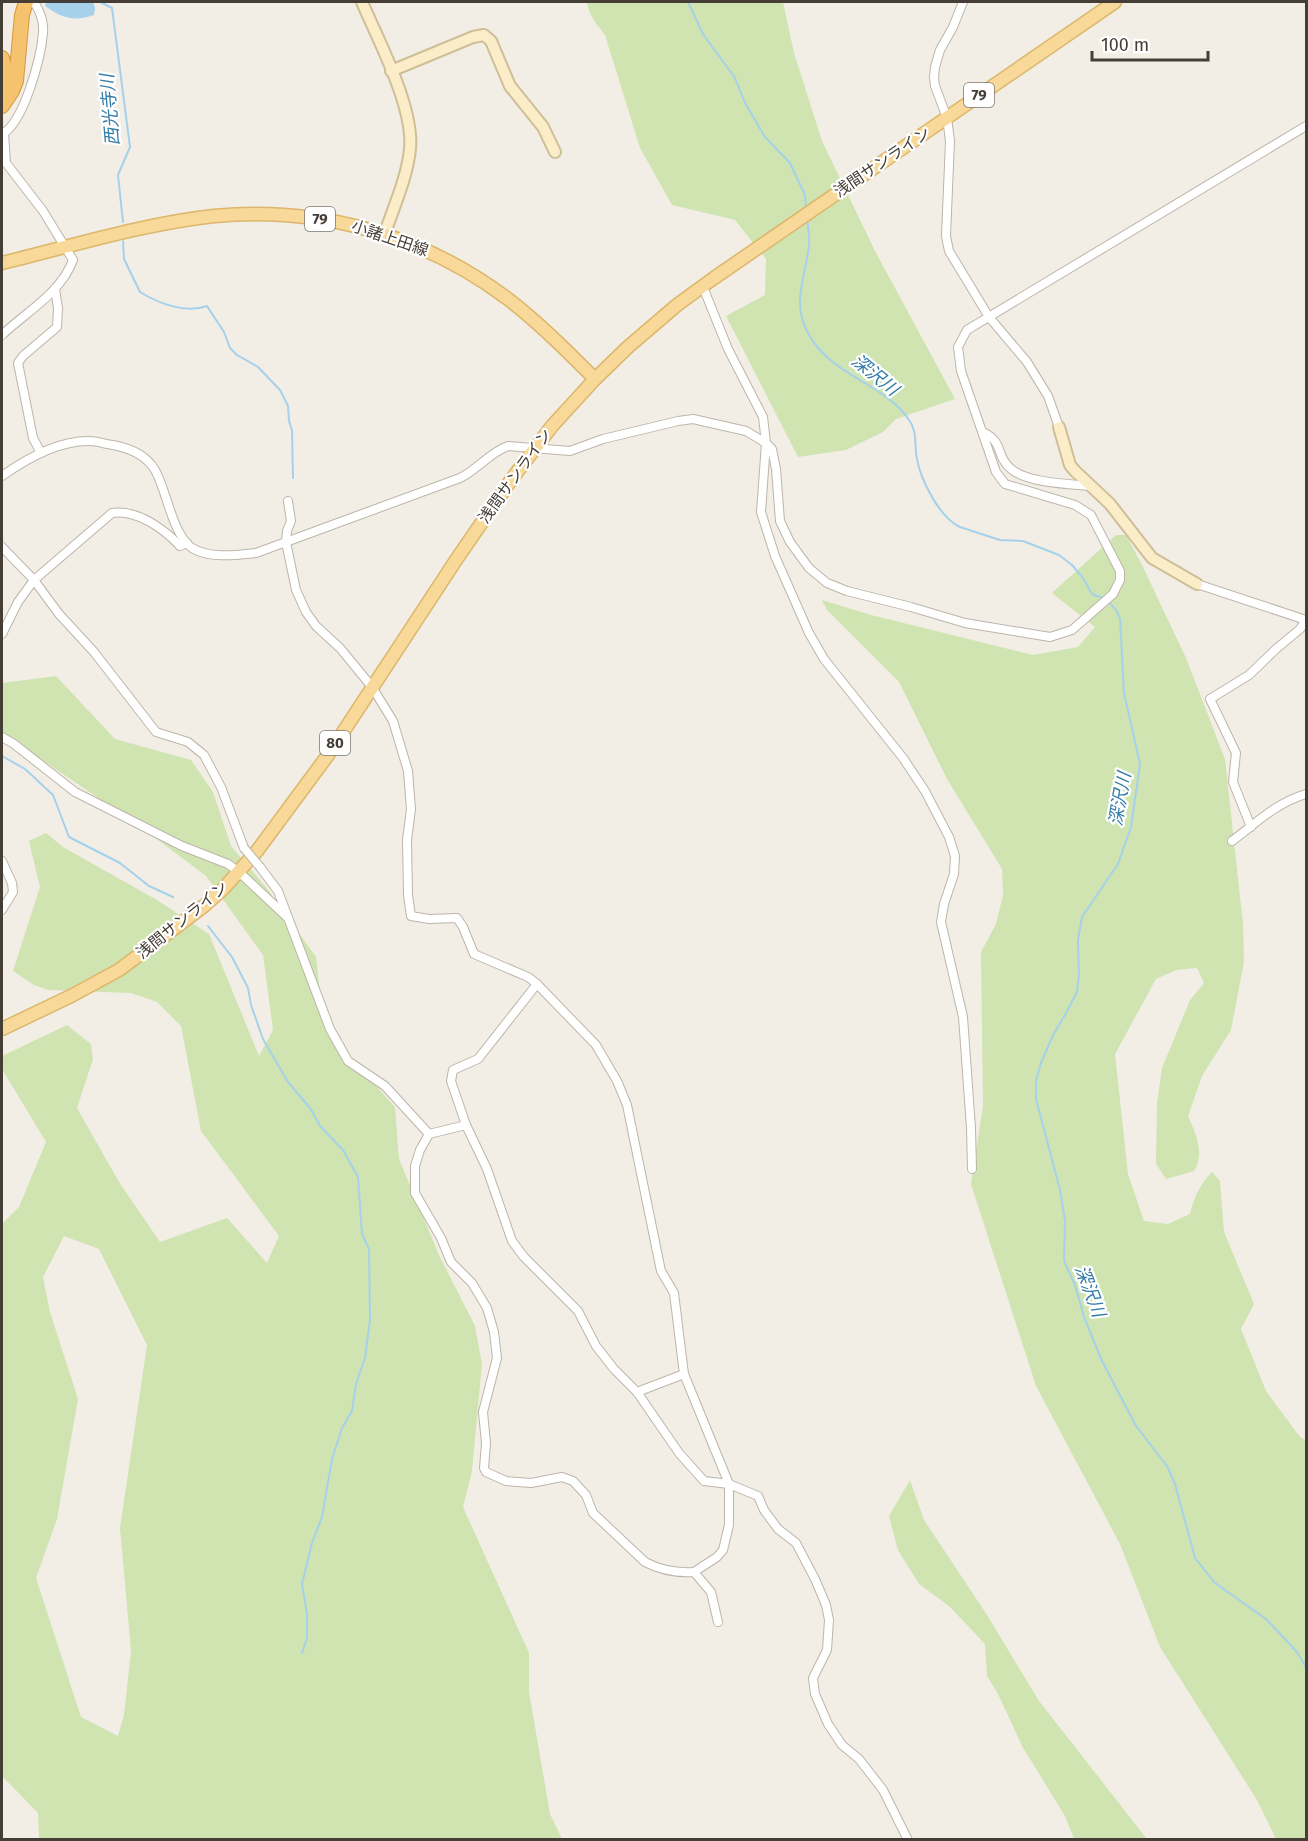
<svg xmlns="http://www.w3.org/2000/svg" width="1308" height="1841" font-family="'Fira Sans','Noto Sans JP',sans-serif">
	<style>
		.green { fill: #cfe4b1; fill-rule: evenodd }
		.water { fill: #a5d1eb }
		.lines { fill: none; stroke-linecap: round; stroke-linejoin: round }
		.stream { stroke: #a5d1eb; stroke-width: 2 }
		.street-casing { stroke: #bdb5a9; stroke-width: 10 }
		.secondary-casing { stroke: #cfbf98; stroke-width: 14 }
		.primary-casing { stroke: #dcb66a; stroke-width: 15 }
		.highway-casing { stroke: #d4973e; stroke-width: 16 }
		.street { stroke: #fff; stroke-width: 8 }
		.secondary { stroke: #fbedc7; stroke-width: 10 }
		.primary { stroke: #f8d999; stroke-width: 12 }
		.highway { stroke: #f5c36e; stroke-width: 14 }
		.street-bridge-casing { stroke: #bdb5a9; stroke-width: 10; stroke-linecap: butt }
		.street-bridge { stroke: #fff; stroke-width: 8 }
		.labels { text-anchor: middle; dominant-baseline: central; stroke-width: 4.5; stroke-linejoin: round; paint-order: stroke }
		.shield { fill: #fff; stroke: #7c7872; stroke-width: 1.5 }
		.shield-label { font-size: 15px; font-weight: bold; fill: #443e36 }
		.street-label { font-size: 16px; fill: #443e36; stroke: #fff }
		.water-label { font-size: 18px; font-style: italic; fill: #357da9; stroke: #fff }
	</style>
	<rect width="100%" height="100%" fill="#f2eee6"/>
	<g class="green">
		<path d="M587 2H783L794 53 822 141 875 251 955 399 896 419 883 432 846 450 798 457 726 316 765 295 766 259 735 220 672 205 640 148 605 35C597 25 588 14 587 2Z"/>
		<path d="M1116 535H1126L1142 565 1186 658 1225 759 1243 924 1244 962 1231 1030 1202 1076 1188 1116C1196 1134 1205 1153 1194 1171L1166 1179 1156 1164 1157 1103 1162 1068 1190 1000 1204 983 1197 968 1176 970 1156 979 1115 1054 1128 1174 1144 1221 1168 1224 1190 1214C1194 1196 1200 1185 1212 1172L1220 1181 1224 1232 1254 1304 1241 1329 1266 1391 1300 1437 1306 1440V1839H1276L1257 1800 1160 1647 1120 1544 1036 1386 971 1184 983 1106 981 952 996 924 1003 895 1002 869 947 779 899 682 827 610 822 600 871 615 1033 655 1078 647 1095 627 1052 593Z"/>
		<path d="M56 676 115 739 191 760 213 792 231 846 269 891 316 957 324 1028 395 1107 399 1159 439 1255 475 1326 482 1364 472 1471 463 1507 529 1653V1692L550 1814 562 1839H39L38 1813 2 1776V1224L19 1207 46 1142 2 1069V1056L67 1025 91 1044 93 1059 77 1108 119 1182 160 1242 227 1218 267 1263 279 1236 201 1131 181 1026 157 1002 131 993 48 990 34 985 13 971 40 887 29 841 46 833 63 847 157 900 209 934 259 1056 273 1030 263 955 206 876 137 824 2 733V683ZM64 1236 99 1249 147 1345 120 1528 131 1651 124 1715 118 1736 81 1717 36 1578 57 1519 78 1399 50 1312 43 1277Z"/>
		<polygon points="910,1480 924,1520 987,1615 1039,1701 1147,1839 1074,1839 1065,1816 1022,1746 998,1694 987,1676 985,1644 949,1606 919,1584 898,1550 889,1516"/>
	</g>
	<path class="water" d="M46 2H93L95 8 94 15C73 22 62 18 45 6Z"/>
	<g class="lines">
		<g class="stream">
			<polyline points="100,2 112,8 130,147 118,175 123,222"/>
			<polyline points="688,2 703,34 735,78 745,103 765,137 790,163 805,195 806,210"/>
			<path d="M807 219C808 227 810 237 809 246 806 274 793 299 805 327 826 376 883 381 909 420 918 432 914 446 917 459 921 481 940 518 960 527L1000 540 1023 541 1059 555 1072 565 1083 578 1092 594 1103 598"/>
			<path d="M123 241 124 259 140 292C158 303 185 314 207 306L224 332 230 348 237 355 258 367 280 390 288 406 289 421 292 430 293 478"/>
			<polyline points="1108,601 1116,610 1120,619 1124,693 1140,764 1131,827 1118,864 1082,917 1078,940 1079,974 1077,992 1066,1013 1053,1035 1041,1063 1036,1080 1036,1099 1060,1190 1065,1221 1064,1261 1075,1285 1084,1317 1101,1359 1136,1426 1167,1466 1175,1484 1195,1558 1215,1583 1266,1619 1297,1652 1306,1667"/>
			<polyline points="2,756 25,769 53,795 69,837 120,863 149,886 173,897"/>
			<polyline points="208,926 232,957 248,988 251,1005 263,1039 288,1082 310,1108 320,1126 343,1150 358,1177 362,1234 369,1249 370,1320 365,1358 356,1384 352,1411 342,1428 332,1459 322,1517 312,1543 302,1584 307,1614 307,1638 302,1653"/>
		</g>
		<defs>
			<g id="street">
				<polyline points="963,2 953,27 940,50 935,67 934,77 935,86 947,118 950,141 946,236 949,251 989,317 1027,362 1048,396 1059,427"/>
				<path d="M2 134C24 123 41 57 43 33 44 22 40 11 34 2"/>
				<polyline points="703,287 728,349 763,417 766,443 761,512 775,556 809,633 824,659 903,758 925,791 949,837 955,856 954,874 944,904 941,922 963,1017 971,1128 972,1169"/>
				<path d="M2 335C26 312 61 293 73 260L43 211 6 163 4 133"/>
				<path d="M983 432C1005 443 995 455 1010 468 1026 483 1069 484 1091 486"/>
				<polyline points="41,453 33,438 18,363 23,356 57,327 58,308 55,289"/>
				<path d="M2 476C26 459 58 440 90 441 97 441 105 444 113 445 129 448 146 455 155 470 167 491 172 534 192 548 210 559 237 555 256 553L460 478C478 469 489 453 508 446L570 451 603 439 678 421 693 419 746 431 766 443 772 449 776 469 780 521 790 542 809 568 827 583 847 591 911 607 965 623 1050 637 1072 630 1113 594 1120 580V571L1091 515 1075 505 1005 484 996 472 961 371 958 347 967 330 1306 126"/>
				<polyline points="288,501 291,521 287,531 286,542 296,590 306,612 316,626 340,648 372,687 393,721 408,771 411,809 407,840 408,895 411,916 429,919 457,918 463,927 474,954 528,977 537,984 596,1045 617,1081 627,1105 661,1271 674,1293 684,1374 729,1484 729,1525 723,1550 717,1557 694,1572"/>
				<polyline points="2,547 34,580 59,614 94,652 156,732 188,742 204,755 221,787 244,848"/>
				<polyline points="1197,584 1306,620"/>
				<path d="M2 634 18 602 34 580 112 513C137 509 164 529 180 546L187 543"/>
				<polyline points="2,737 14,744 75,792 182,846 228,864 239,872 288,918"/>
				<polyline points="1251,827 1233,782 1236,753 1210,699 1249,675 1276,649 1300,629 1306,620"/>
				<path d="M1232 841C1256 823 1276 803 1306 794"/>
				<polyline points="2,861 12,883 13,892 2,910"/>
				<polyline points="260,867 278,891 330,1029 348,1061 385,1086 429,1134"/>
				<polyline points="537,984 478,1059 453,1070 451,1081 466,1125 487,1169 512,1241 524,1257 578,1311 596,1346 614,1369 637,1392 679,1453 704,1481 729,1484 758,1496 764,1510 778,1529 796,1543 815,1579 826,1605 829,1620 827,1650 813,1678 815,1694 828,1724 842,1745 859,1759 883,1790 908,1840"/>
				<path d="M466 1125 429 1134 420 1150 415 1166V1193L441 1238 451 1262 472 1283 487 1308 494 1332 497 1358 483 1412 486 1443 484 1468 486 1472 506 1481 531 1483 562 1477 573 1481 586 1495 593 1513 645 1562C660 1570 677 1573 694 1572L711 1592 718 1622"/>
				<polyline points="637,1392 684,1374"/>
			</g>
			<g id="secondary">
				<path d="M362 2C379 42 414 107 410 149 407 178 394 206 385 233"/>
				<polyline points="391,71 473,37 484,35 491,41 510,86 543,127 555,152"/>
				<polyline points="1059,427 1070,465 1075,471 1110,504 1152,558 1197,584"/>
			</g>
			<g id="primary">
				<path d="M2 263C72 246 142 224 214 216 320 206 423 235 508 299 539 323 567 351 595 379"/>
				<polyline points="2,1029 71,996 119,970 204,906 223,889 257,851 328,755 456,560 511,480 552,426 595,379 628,347 677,305 714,278 1115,2"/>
			</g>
			<g id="highway">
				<polyline points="2,58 6,74 2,91"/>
				<polyline points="2,106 12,91 16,81 22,15 26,2"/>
			</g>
		</defs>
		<use href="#street" class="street-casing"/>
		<use href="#secondary" class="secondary-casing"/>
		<use href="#primary" class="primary-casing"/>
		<use href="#highway" class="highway-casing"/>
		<use href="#street" class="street"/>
		<use href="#secondary" class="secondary"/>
		<use href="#primary" class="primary"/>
		<use href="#highway" class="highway"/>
		<defs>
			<polyline id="street-bridge" points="244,848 260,867"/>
		</defs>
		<use href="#street-bridge" class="street-bridge-casing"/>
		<use href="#street-bridge" class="street-bridge"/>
	</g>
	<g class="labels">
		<g class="shield">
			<rect x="964" y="83" width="30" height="24" rx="4.5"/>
			<rect x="305" y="207" width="30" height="24" rx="4.5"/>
			<rect x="320" y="731" width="30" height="24" rx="4.5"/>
		</g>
		<g class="shield-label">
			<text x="979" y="95">79</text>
			<text x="320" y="219">79</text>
			<text x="335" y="743">80</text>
		</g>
		<g class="street-label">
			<text transform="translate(882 162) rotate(-34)">浅間サンライン</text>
			<text transform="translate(390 238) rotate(19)">小諸上田線</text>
			<text transform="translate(515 476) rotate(-54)">浅間サンライン</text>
			<text transform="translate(182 920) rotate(-39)">浅間サンライン</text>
		</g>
		<g class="water-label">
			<text transform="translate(110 110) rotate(-95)">西光寺川</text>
			<text transform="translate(875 375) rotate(39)">深沢川</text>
			<text transform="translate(1120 799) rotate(-80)">深沢川</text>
			<text transform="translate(1090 1291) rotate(69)">深沢川</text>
		</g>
	</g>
	<rect width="1308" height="1841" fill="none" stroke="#443e36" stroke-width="6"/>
	<path d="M1092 51v9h116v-9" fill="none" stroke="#443e36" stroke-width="3"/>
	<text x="1101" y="51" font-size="18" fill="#443e36" stroke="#ffffff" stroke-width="4.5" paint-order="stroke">100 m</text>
</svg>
